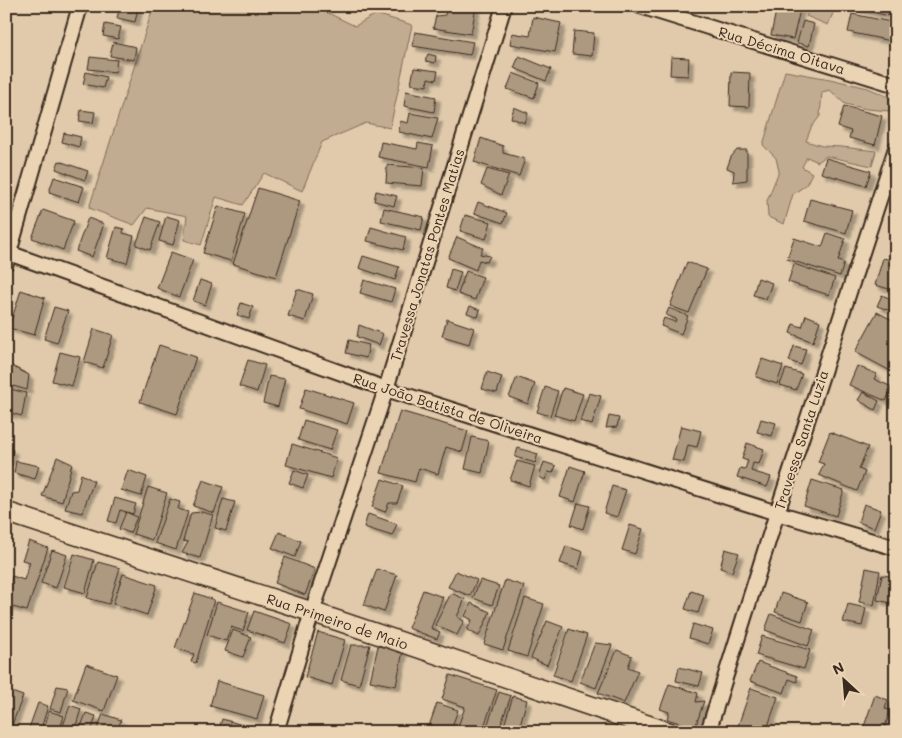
<svg xmlns="http://www.w3.org/2000/svg" width="902" height="738" font-family="Mali,sans-serif">
	<style>
		.green { fill: #c2ac91; stroke: #7e6b58 }
		.building { fill: #ad9880; stroke: #3b2a1e; filter: url(#shadow) }
		.lines { fill: none; stroke-linecap: round; stroke-linejoin: round }
		.street-casing { stroke: #3b2a1e; stroke-width: 18 }
		.secondary-casing { stroke: #3b2a1e; stroke-width: 22 }
		.street { stroke: #ebd4b4; stroke-width: 14 }
		.secondary { stroke: #ebd4b4; stroke-width: 19 }
		.labels { text-anchor: middle; dominant-baseline: central; stroke-width: 4; stroke-linejoin: round; paint-order: stroke }
		.street-label { font-size: 14px; fill: #3b2a1e; stroke: #ebd4b4 }
	</style>
	<defs>
		<filter id="shadow"><feDropShadow dx="4.5" dy="4.5" stdDeviation="1" flood-color="#0004"/></filter>
	</defs>
	<rect width="100%" height="100%" fill="#e0caab"/>
	<filter id="ink" filterUnits="userSpaceOnUse"><feTurbulence type="fractalNoise" baseFrequency=".02" numOctaves="2"/><feDisplacementMap in="SourceGraphic" scale="10" xChannelSelector="R" yChannelSelector="G"/><feConvolveMatrix kernelMatrix="1 2 1 2 8 2 1 2 1" color-interpolation-filters="sRGB"/></filter>
	<g filter="url(#ink)">
		<g class="green">
			<polygon points="192,6 321,6 326,12 355,26 376,14 412,25 390,128 366,123 322,142 302,191 264,173 243,205 216,197 201,245 184,240 187,216 147,208 134,225 89,208 152,11"/>
			<polygon points="812,6 836,6 828,25 806,16"/>
			<polygon points="785,71 830,79 868,88 891,98 889,111 867,109 845,104 830,90 822,92 820,116 811,128 806,141 822,146 842,147 876,151 872,166 826,156 818,162 807,157 802,167 812,173 806,185 793,194 784,224 768,217 767,201 779,171 776,158 763,145"/>
		</g>
		<g class="building">
			<polygon points="120,6 132,6 138,8 135,22 117,18"/>
			<polygon points="447,6 476,7 471,34 433,28 436,16 445,15"/>
			<polygon points="777,6 801,6 793,39 771,35"/>
			<polygon points="857,6 896,6 893,17 856,8"/>
			<polygon points="852,14 896,23 896,42 848,32"/>
			<polygon points="533,17 561,23 555,52 510,44 512,33 530,36"/>
			<polygon points="803,21 814,24 809,46 797,43"/>
			<polygon points="105,24 121,27 118,39 103,36"/>
			<polygon points="574,31 594,33 592,56 572,54"/>
			<polygon points="415,32 473,42 470,55 412,46"/>
			<polygon points="113,42 136,47 134,60 110,56"/>
			<polygon points="428,54 436,56 435,63 425,61"/>
			<polygon points="519,56 551,69 546,81 514,68"/>
			<polygon points="90,57 117,60 115,72 88,69"/>
			<polygon points="671,57 689,58 688,76 670,75"/>
			<polygon points="414,68 438,71 436,80 428,78 427,86 411,84"/>
			<polygon points="86,72 106,77 103,88 83,84"/>
			<polygon points="731,72 750,73 749,107 730,106"/>
			<polygon points="513,73 539,83 534,98 507,89"/>
			<polygon points="406,91 436,97 434,112 404,106"/>
			<polygon points="844,106 882,116 875,145 849,138 851,131 838,127"/>
			<polygon points="514,107 528,113 525,123 511,118"/>
			<polygon points="81,110 95,112 93,123 79,121"/>
			<polygon points="410,113 438,118 432,139 399,132 400,121 408,123"/>
			<polygon points="64,133 81,137 79,147 62,142"/>
			<polygon points="481,138 503,146 503,153 525,159 519,176 474,162"/>
			<polygon points="381,142 417,149 418,143 433,146 429,167 378,157"/>
			<polygon points="737,150 747,150 747,180 733,182 734,171 727,168 731,157"/>
			<polygon points="826,158 871,171 866,186 821,173"/>
			<polygon points="59,161 88,171 85,180 56,169"/>
			<polygon points="387,165 424,168 422,186 386,183"/>
			<polygon points="487,169 509,175 501,195 481,185"/>
			<polygon points="54,177 84,187 79,202 49,192"/>
			<polygon points="258,188 300,201 276,277 233,264"/>
			<polygon points="376,191 397,196 394,206 374,201"/>
			<polygon points="810,199 852,210 846,233 804,221"/>
			<polygon points="478,202 507,213 503,223 474,213"/>
			<polygon points="218,206 245,214 231,261 203,253"/>
			<polygon points="384,208 424,217 421,230 381,221"/>
			<polygon points="43,210 74,221 63,250 32,238"/>
			<polygon points="465,215 491,222 486,239 460,231"/>
			<polygon points="166,216 180,220 173,245 159,241"/>
			<polygon points="146,217 160,222 150,250 136,245"/>
			<polygon points="88,218 104,224 92,257 76,251"/>
			<polygon points="116,227 124,229 123,233 134,236 127,263 107,258"/>
			<polygon points="371,227 406,237 403,250 367,241"/>
			<polygon points="827,233 845,239 838,261 844,263 840,276 787,259 794,238 822,247"/>
			<polygon points="457,237 483,248 480,254 490,256 487,262 479,260 476,270 448,258"/>
			<polygon points="171,252 193,260 179,297 157,288"/>
			<polygon points="363,256 399,267 395,280 359,268"/>
			<polygon points="883,258 896,261 896,291 875,285"/>
			<polygon points="687,262 707,269 689,313 670,306"/>
			<polygon points="794,264 835,278 829,295 788,282"/>
			<polygon points="451,269 461,272 455,291 446,288"/>
			<polygon points="466,271 483,277 475,300 458,294"/>
			<polygon points="758,278 772,283 766,299 753,295"/>
			<polygon points="200,280 212,284 205,305 193,301"/>
			<polygon points="364,280 395,289 391,302 360,293"/>
			<polygon points="297,289 313,294 305,321 288,316"/>
			<polygon points="21,290 45,298 34,335 9,328"/>
			<polygon points="882,295 896,301 896,313 877,306"/>
			<polygon points="241,303 253,307 249,319 237,315"/>
			<polygon points="470,306 480,310 478,317 467,313"/>
			<polygon points="54,307 68,311 57,343 44,339"/>
			<polygon points="669,308 688,316 681,334 661,326 664,318 675,322 676,319 666,315"/>
			<polygon points="877,312 896,322 896,374 855,352"/>
			<polygon points="806,315 820,321 813,342 790,333 793,324 802,327"/>
			<polygon points="447,319 474,328 469,344 442,336"/>
			<polygon points="359,325 383,334 379,345 357,337"/>
			<polygon points="94,329 113,335 103,368 84,362"/>
			<polygon points="349,340 369,345 366,358 346,353"/>
			<polygon points="159,345 196,357 177,414 140,402"/>
			<polygon points="794,346 806,349 801,365 789,361"/>
			<polygon points="60,352 80,357 72,386 52,381"/>
			<polygon points="762,359 783,366 777,384 756,377"/>
			<polygon points="248,360 265,365 257,392 239,386"/>
			<polygon points="6,363 29,375 27,390 6,384"/>
			<polygon points="857,366 877,374 874,379 892,387 886,401 849,385"/>
			<polygon points="786,369 802,374 796,390 780,385"/>
			<polygon points="487,372 502,377 497,393 482,389"/>
			<polygon points="269,376 285,379 278,407 263,403"/>
			<polygon points="517,377 535,384 528,404 509,397"/>
			<polygon points="545,387 558,391 550,416 537,412"/>
			<polygon points="6,388 26,393 22,416 6,412"/>
			<polygon points="306,388 354,403 347,424 299,409"/>
			<polygon points="563,388 583,394 574,421 554,415"/>
			<polygon points="863,392 879,401 875,410 858,400"/>
			<polygon points="589,393 601,396 592,425 580,421"/>
			<polygon points="400,411 468,431 462,452 446,447 438,474 419,468 415,482 381,473"/>
			<polygon points="609,416 619,418 617,427 606,428"/>
			<polygon points="761,419 776,423 772,436 757,432"/>
			<polygon points="304,420 337,430 330,450 298,440"/>
			<polygon points="681,426 701,431 697,447 688,445 684,462 672,460"/>
			<polygon points="830,432 868,447 859,469 865,472 857,491 819,475 824,464 818,462"/>
			<polygon points="472,437 489,441 482,473 465,469"/>
			<polygon points="747,443 764,449 759,464 753,463 751,471 771,477 767,487 737,477 740,468 745,469 748,461 742,459"/>
			<polygon points="292,444 337,458 331,478 286,465"/>
			<polygon points="6,447 13,450 10,461 6,460"/>
			<polygon points="518,448 538,454 535,463 515,457"/>
			<polygon points="57,457 72,464 62,502 42,496"/>
			<polygon points="16,461 39,466 35,479 14,473"/>
			<polygon points="517,461 535,466 529,486 510,480"/>
			<polygon points="544,462 556,466 553,473 548,472 545,480 539,477"/>
			<polygon points="570,466 585,471 575,502 560,497"/>
			<polygon points="128,470 147,477 141,496 121,490"/>
			<polygon points="294,470 308,475 303,488 289,483"/>
			<polygon points="81,474 94,481 82,513 65,509 71,491 77,490"/>
			<polygon points="382,479 403,486 397,503 389,503 385,512 372,507"/>
			<polygon points="203,480 223,487 214,513 193,506"/>
			<polygon points="812,480 844,490 836,516 804,506"/>
			<polygon points="612,486 626,490 617,517 604,513"/>
			<polygon points="148,487 167,493 152,540 133,534"/>
			<polygon points="115,498 136,504 133,514 120,510 116,523 108,521"/>
			<polygon points="170,499 180,502 178,509 188,512 176,550 155,543"/>
			<polygon points="223,499 235,502 226,531 215,528"/>
			<polygon points="578,503 590,506 583,529 571,525"/>
			<polygon points="864,504 881,510 874,528 858,522"/>
			<polygon points="126,512 137,517 130,533 119,529"/>
			<polygon points="202,512 213,515 200,558 182,553 188,542 183,541 191,513"/>
			<polygon points="368,514 397,524 392,536 364,527"/>
			<polygon points="630,525 643,529 635,554 622,550"/>
			<polygon points="279,532 301,541 295,557 272,548"/>
			<polygon points="29,541 48,548 27,611 6,605 6,593 12,576 24,580 30,562 22,560"/>
			<polygon points="566,546 583,552 578,569 560,563"/>
			<polygon points="725,549 739,553 732,572 720,568"/>
			<polygon points="52,550 67,555 56,588 41,583"/>
			<polygon points="74,554 94,560 85,593 64,587"/>
			<polygon points="285,557 315,569 305,595 275,583"/>
			<polygon points="98,562 120,568 109,604 87,598"/>
			<polygon points="866,568 880,571 874,605 859,602"/>
			<polygon points="377,569 397,575 384,612 364,605"/>
			<polygon points="456,571 477,580 470,596 448,587"/>
			<polygon points="123,574 157,585 147,615 113,604"/>
			<polygon points="882,575 896,577 896,604 877,600"/>
			<polygon points="480,580 499,586 492,605 473,598"/>
			<polygon points="505,580 524,586 503,650 484,644"/>
			<polygon points="423,590 443,597 431,628 440,632 437,639 408,628"/>
			<polygon points="691,591 704,595 698,613 685,609"/>
			<polygon points="195,593 214,600 196,663 191,662 194,654 175,648"/>
			<polygon points="451,593 465,599 457,617 464,621 457,635 435,625"/>
			<polygon points="781,593 808,602 802,621 775,612"/>
			<polygon points="525,598 544,604 527,657 508,651"/>
			<polygon points="217,602 249,612 243,631 231,627 226,641 207,635"/>
			<polygon points="471,603 490,612 479,636 467,630 472,620 465,616"/>
			<polygon points="848,604 866,608 862,626 843,622"/>
			<polygon points="254,611 292,624 285,643 247,630"/>
			<polygon points="771,614 814,630 808,646 765,630"/>
			<polygon points="547,621 563,627 547,665 531,658"/>
			<polygon points="693,624 713,630 708,644 689,638"/>
			<polygon points="569,629 587,635 571,681 553,675"/>
			<polygon points="233,630 251,637 243,657 225,651"/>
			<polygon points="318,632 345,640 332,685 305,677"/>
			<polygon points="762,636 810,650 804,669 756,655"/>
			<polygon points="595,643 612,645 596,688 580,682"/>
			<polygon points="351,645 370,645 359,685 341,680"/>
			<polygon points="378,646 403,651 396,686 370,681"/>
			<polygon points="617,650 632,656 628,667 638,671 624,703 598,693"/>
			<polygon points="758,662 797,676 797,682 789,679 784,693 750,681"/>
			<polygon points="86,664 117,675 104,711 73,700"/>
			<polygon points="679,667 703,673 699,686 676,681"/>
			<polygon points="450,675 497,690 482,732 456,732 465,707 442,699"/>
			<polygon points="217,681 264,695 257,719 210,706"/>
			<polygon points="669,684 698,693 696,702 704,701 695,728 667,719 669,712 660,709"/>
			<polygon points="57,686 68,688 61,712 50,709"/>
			<polygon points="751,688 778,697 766,732 755,732 738,726"/>
			<polygon points="6,690 23,696 10,730 6,729"/>
			<polygon points="499,692 511,696 498,732 496,732 486,729"/>
			<polygon points="875,695 888,700 885,709 891,710 883,732 862,732"/>
			<polygon points="513,696 527,700 518,732 502,732"/>
			<polygon points="38,703 48,706 40,732 29,728"/>
			<polygon points="437,703 458,710 450,732 427,732"/>
			<polygon points="70,705 81,709 74,732 61,732"/>
			<polygon points="49,711 64,716 59,732 52,732 44,729"/>
			<polygon points="86,713 96,716 91,732 79,732"/>
			<polygon points="103,714 121,720 117,732 96,732"/>
			<polygon points="222,719 253,728 251,732 218,732"/>
		</g>
		<g class="lines">
			<defs>
				<g id="street">
					<polyline points="640,6 896,85"/>
					<polyline points="6,252 386,389 777,513 896,548"/>
					<polyline points="6,263 80,6"/>
					<polyline points="276,732 312,612 386,389 504,6"/>
					<polyline points="708,732 777,513 896,148"/>
				</g>
				<g id="secondary">
					<path id="s1" d="M6 512 312 612 668 732"/>
				</g>
			</defs>
			<use href="#street" class="street-casing"/>
			<use href="#secondary" class="secondary-casing"/>
			<use href="#street" class="street"/>
			<use href="#secondary" class="secondary"/>
		</g>
	</g>
	<g class="labels">
		<g class="street-label">
			<text transform="translate(782 50) rotate(17)">Rua Décima Oitava</text>
			<text transform="translate(427 255) rotate(-73)">Travessa Jonatas Pontes Matias</text>
			<text transform="translate(448 408) rotate(18)">Rua João Batista de Oliveira</text>
			<text transform="translate(801 440) rotate(-72)">Travessa Santa Luzia</text>
			<text stroke="none"><textPath href="#s1" startOffset="349">Rua Primeiro de Maio</textPath></text>
		</g>
	</g>
	<rect width="902" height="738" fill="none" stroke="#ebd4b4" stroke-width="25"/>
	<rect x="12" y="12" width="877" height="713" fill="none" stroke="#3b2a1e" stroke-width="2" filter="url(#ink)"/>
	<g transform="translate(844 680) rotate(334)" stroke="#ebd4b4" stroke-width="4" paint-order="stroke">
	<path d="M0-4L9 19L0 12L-9 19Z" fill="#3b2a1e"/>
	<text y="-8" font-size="14" font-weight="bold" text-anchor="middle" fill="#3b2a1e">N</text>
	</g>
</svg>
